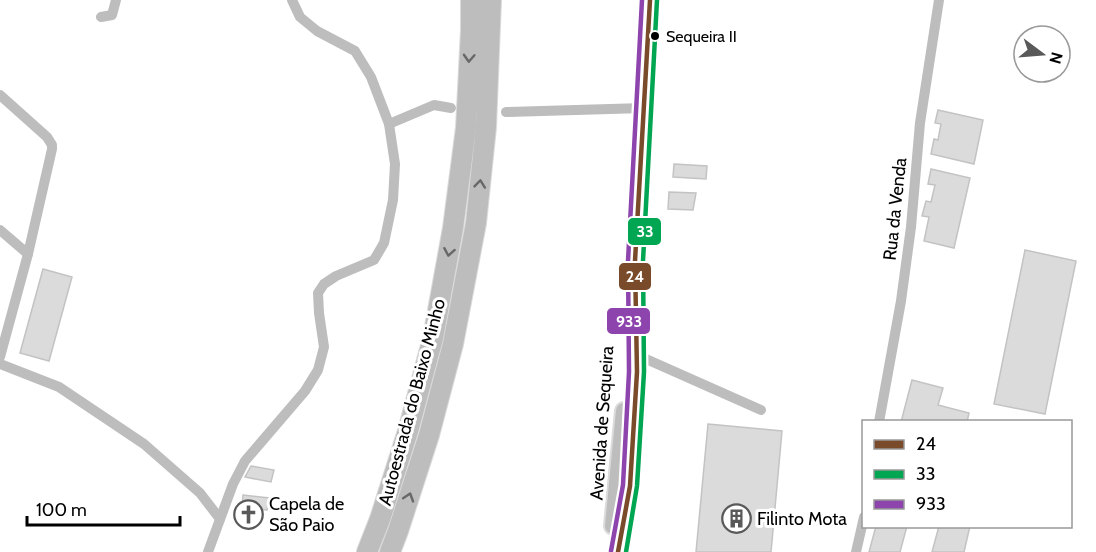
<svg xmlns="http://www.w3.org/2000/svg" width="1096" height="552" font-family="Cabin,sans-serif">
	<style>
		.building { fill: #dbdbdb; stroke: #c3c3c3; stroke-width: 1.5 }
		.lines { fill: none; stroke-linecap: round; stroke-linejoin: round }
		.primary-casing { stroke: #dbdbdb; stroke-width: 20 }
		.highway-casing { stroke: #dbdbdb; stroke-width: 22 }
		.street { stroke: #bdbdbd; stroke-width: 10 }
		.primary { stroke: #bdbdbd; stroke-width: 16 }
		.highway { stroke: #bdbdbd; stroke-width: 20 }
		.bus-1-casing { stroke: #fff; stroke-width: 9 }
		.bus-2-casing { stroke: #fff; stroke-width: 9 }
		.bus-3-casing { stroke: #fff; stroke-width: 9 }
		.bus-1 { stroke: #7a4b2a; stroke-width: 4.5 }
		.bus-2 { stroke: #00a651; stroke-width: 4.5 }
		.bus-3 { stroke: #8e44ad; stroke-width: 4.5 }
		.oneway { stroke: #686868 }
		.bus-dot { fill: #000; stroke: #fff; stroke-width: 2 }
		.labels { text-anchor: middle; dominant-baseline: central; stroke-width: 6; stroke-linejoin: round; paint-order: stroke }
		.bus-label { font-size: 16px; fill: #000; stroke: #fff; text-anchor: start }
		.street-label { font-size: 18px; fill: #000; stroke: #fff }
		.poi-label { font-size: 18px; fill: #000; stroke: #fff; text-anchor: start }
		.line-badge { stroke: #fff; stroke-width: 2 }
		.badge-label { font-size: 16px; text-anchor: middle; font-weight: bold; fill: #fff }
	</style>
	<rect width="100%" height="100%" fill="#fff"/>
	<g class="building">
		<polygon points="938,110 983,120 974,164 931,154 934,139 938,140 941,124 935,123"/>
		<polygon points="674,164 707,166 706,179 673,177"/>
		<polygon points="931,169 970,178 954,248 924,241 929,217 922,216 926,201 931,202 935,185 928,184"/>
		<polygon points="669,192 696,193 693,210 668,209"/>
		<polygon points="1025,250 1076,261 1045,414 994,404"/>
		<polygon points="43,269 72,277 49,361 20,353"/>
		<polygon points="912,380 943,388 938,405 969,413 967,422 901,422"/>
		<polygon points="708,424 782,431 771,552 696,552"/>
		<polygon points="251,466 274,470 271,482 245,477"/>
		<polygon points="243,495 269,498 267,510 255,509 255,519 241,518"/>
		<polygon points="876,526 907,526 900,552 869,552"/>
		<polygon points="939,526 970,526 964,552 932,552"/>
	</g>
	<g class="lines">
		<defs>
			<g id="primary">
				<polyline points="613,526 624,411"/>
				<polyline points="618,552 630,486 637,372 635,261 650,0"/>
			</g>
			<g id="highway">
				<polyline points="367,552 380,519 408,431 433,338 453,228 466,128 471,30 471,0"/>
				<polyline points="390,552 398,531 429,435 453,344 476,223 486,127 491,0"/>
			</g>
		</defs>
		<use href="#primary" class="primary-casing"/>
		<use href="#highway" class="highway-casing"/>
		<g class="street">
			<polyline points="101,17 112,15 116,0"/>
			<polyline points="0,95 47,137 52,145 52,149 28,254 0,357"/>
			<polyline points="506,112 644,108"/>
			<polyline points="389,124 434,105 451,108"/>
			<polyline points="0,230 28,254"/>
			<polyline points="637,355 761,410"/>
			<polyline points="0,364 59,387 144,444 200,493 220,519"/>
			<polyline points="879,422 901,301 911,227 920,123 939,0"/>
			<polyline points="208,552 233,484 245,461 305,391 318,370 324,347 319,313 318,293 324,284 336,276 374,260 384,243 393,200 395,164 389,124 371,77 355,51 317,31 300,17 292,0"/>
			<polyline points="856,552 864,517"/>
		</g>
		<use href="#primary" class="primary"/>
		<use href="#highway" class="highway"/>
		<defs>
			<polyline id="bus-1" points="618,552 630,486 637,372 635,261 650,0"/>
			<polyline id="bus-2" points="626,552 637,486 644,372 643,261 657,0"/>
			<polyline id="bus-3" points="611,551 623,485 629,372 628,261 642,0"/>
		</defs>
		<use href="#bus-1" class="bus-1-casing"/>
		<use href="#bus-2" class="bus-2-casing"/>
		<use href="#bus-3" class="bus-3-casing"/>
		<use href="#bus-1" class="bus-1"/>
		<use href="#bus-2" class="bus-2"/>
		<use href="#bus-3" class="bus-3"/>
	</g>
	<defs><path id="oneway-chevron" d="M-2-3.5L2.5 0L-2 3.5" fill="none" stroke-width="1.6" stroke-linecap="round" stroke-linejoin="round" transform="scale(1.5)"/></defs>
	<g class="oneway">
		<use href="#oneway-chevron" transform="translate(469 58) rotate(93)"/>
		<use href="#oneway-chevron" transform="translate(480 184) rotate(-84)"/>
		<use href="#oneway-chevron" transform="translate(449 252) rotate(100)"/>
		<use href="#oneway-chevron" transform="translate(409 497) rotate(-72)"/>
	</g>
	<defs>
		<symbol id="church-ring" viewBox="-11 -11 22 22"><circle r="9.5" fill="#fff" stroke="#595959" stroke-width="1.5"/><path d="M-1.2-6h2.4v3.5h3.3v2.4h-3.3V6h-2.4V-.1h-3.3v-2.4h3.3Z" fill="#595959"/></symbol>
		<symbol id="building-ring" viewBox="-11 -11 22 22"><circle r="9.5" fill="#fff" stroke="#595959" stroke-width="1.5"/><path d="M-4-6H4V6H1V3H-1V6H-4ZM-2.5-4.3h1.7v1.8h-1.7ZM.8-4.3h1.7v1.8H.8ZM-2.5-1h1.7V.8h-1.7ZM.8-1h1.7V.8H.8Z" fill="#595959"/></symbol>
	</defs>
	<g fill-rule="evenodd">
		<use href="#church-ring" x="232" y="498" width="33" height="33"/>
		<use href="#building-ring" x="720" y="502" width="33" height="33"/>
	</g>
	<circle class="bus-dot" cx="655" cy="36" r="5"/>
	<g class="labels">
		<g class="bus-label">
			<text x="666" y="36">Sequeira II</text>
		</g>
		<g class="street-label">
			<text transform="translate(895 209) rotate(-84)">Rua da Venda</text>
			<text transform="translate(412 402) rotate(-75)">Autoestrada do Baixo Minho</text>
			<text transform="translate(602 423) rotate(-86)">Avenida de Sequeira</text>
		</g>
		<g class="poi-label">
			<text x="269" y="504">Capela de<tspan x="269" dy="21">São Paio</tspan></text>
			<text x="757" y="519">Filinto Mota</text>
		</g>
	</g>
	<g class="line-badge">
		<rect x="627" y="217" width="35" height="29" rx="6" fill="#00a651"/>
		<rect x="618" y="262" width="34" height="29" rx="6" fill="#7a4b2a"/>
		<rect x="606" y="307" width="45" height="28" rx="6" fill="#8e44ad"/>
	</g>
	<g class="badge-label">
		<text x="645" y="237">33</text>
		<text x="635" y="282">24</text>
		<text x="629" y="327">933</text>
	</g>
	<rect x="862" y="420" width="210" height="108" fill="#ffffff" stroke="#999999" stroke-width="1.5"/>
	<rect x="874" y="440" width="30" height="9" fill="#7a4b2a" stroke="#999999" stroke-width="1.5"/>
	<text x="916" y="450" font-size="18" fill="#000000">24</text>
	<rect x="874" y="470" width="30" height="9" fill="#00a651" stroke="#999999" stroke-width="1.5"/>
	<text x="916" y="480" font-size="18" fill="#000000">33</text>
	<rect x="874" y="500" width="30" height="9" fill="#8e44ad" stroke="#999999" stroke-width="1.5"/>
	<text x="916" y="510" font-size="18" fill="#000000">933</text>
	<g transform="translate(1042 54) rotate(106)"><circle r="28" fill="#ffffff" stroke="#999999" stroke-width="1.5"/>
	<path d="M0-4.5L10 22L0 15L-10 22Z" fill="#595959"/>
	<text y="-9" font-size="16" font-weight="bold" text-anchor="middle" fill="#000000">N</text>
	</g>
	<path d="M27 516v9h153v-9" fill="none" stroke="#000000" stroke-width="3"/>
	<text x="36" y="516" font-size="18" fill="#000000" stroke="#ffffff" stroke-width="4.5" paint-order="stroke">100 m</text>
</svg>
